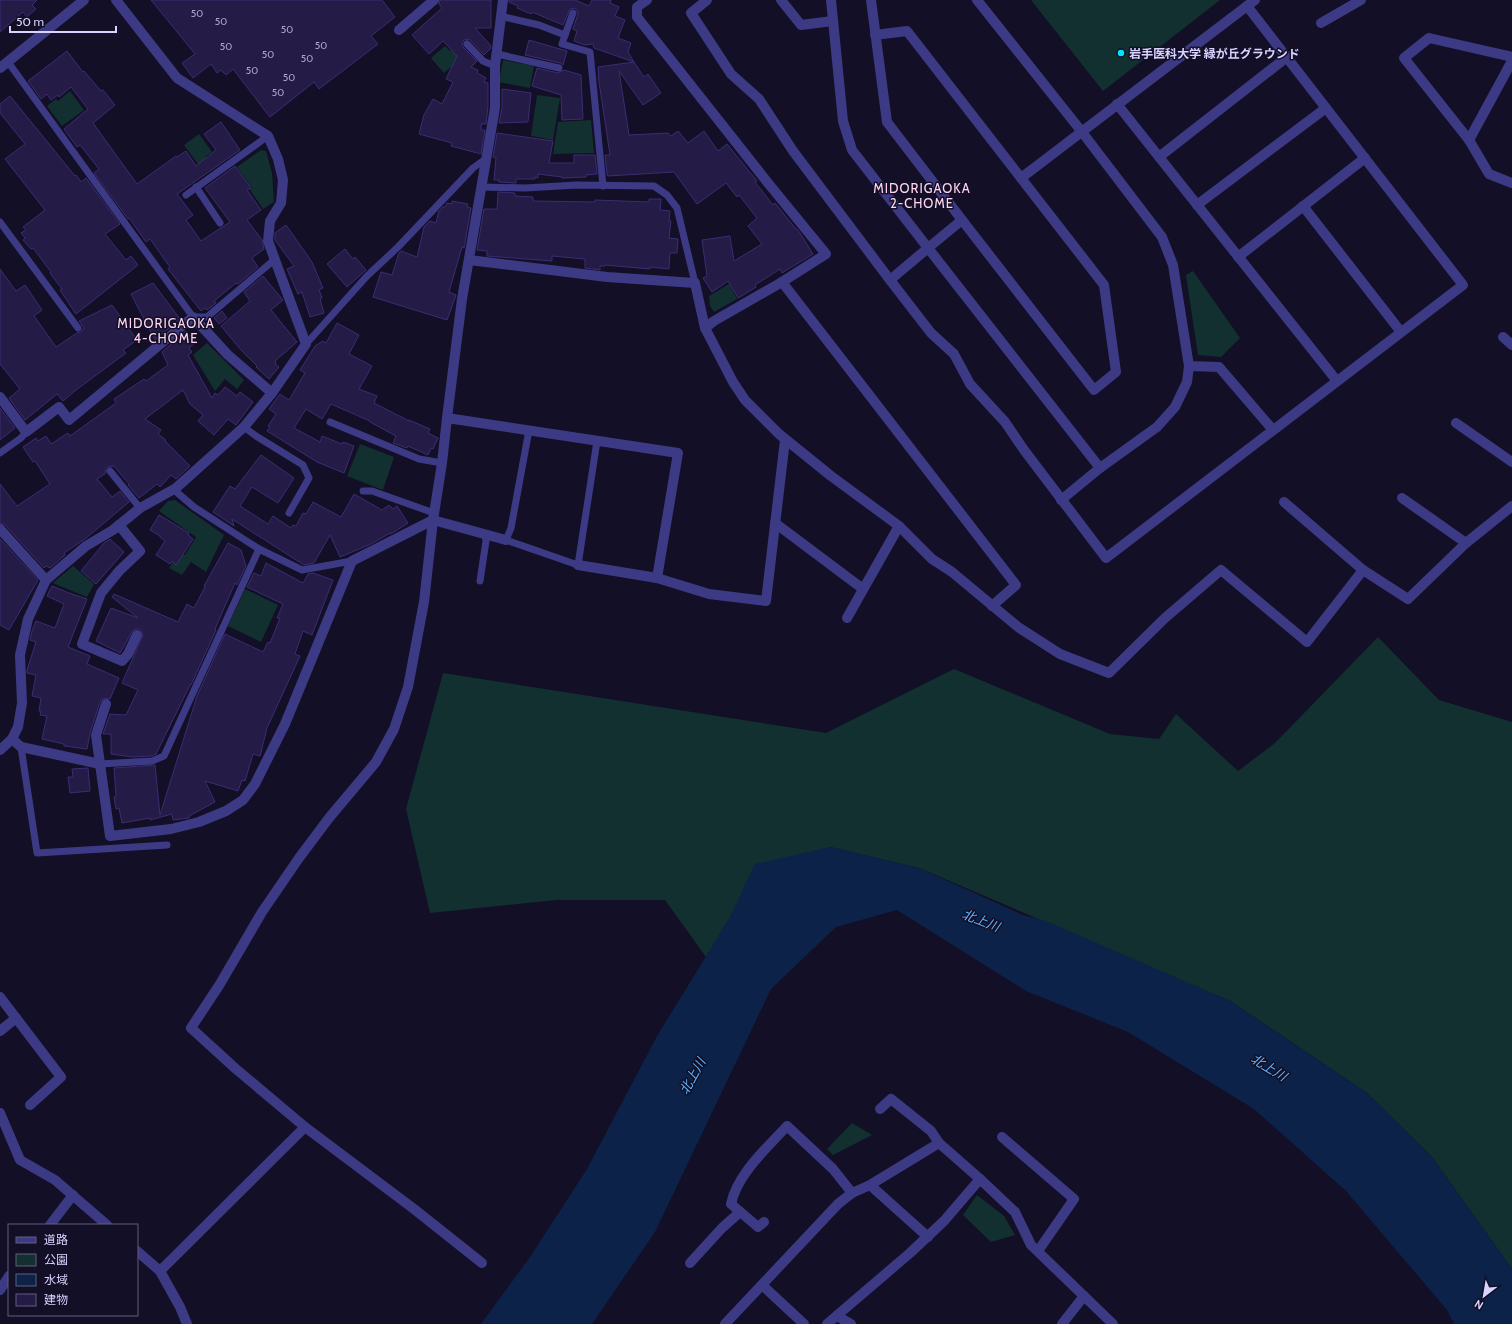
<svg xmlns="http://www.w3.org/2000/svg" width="1512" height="1324" font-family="Cabin,'Noto Sans JP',sans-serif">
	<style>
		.green { fill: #12302f }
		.water { fill: #0c2248 }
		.building { fill: #241b47; stroke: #3b2d73 }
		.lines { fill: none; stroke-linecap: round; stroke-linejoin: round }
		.service { stroke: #3d3a85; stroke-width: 7 }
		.minor { stroke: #3d3a85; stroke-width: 10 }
		.tertiary { stroke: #3d3a85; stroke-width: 10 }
		.poi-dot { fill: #00e5ff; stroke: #130f26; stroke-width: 1.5 }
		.labels { text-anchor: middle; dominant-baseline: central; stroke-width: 3; stroke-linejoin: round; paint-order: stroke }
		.number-label { font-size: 10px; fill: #aca6d1 }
		.poi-label { font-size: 12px; font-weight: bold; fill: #d9d4ff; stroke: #130f26; text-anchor: start }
		.neighbourhood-label { font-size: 13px; letter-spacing: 1px; fill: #ffd6f0; stroke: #130f26 }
		.water-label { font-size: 13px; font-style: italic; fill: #62b6ff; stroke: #130f26 }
	</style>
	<rect width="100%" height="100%" fill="#130f26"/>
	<g class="green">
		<polygon points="1031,0 1220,0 1103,91"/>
		<polygon points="457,45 466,54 444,73 431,58 445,46 450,51"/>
		<polygon points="503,60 534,66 530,88 499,82"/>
		<polygon points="70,91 84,110 62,126 47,106 56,99 58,101"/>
		<polygon points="537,95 560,98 553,140 531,136"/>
		<polygon points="591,120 594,153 553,154 558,122"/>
		<polygon points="199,134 212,152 205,157 211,165 203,171 184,145"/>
		<polygon points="261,150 266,151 272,173 274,202 263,209 250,190 252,188 237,167"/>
		<polygon points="1193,271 1240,338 1221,357 1198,355 1186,275"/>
		<polygon points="729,284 737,299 714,312 710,306 709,296"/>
		<polygon points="207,343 244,380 237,389 225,379 215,391 193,355"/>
		<polygon points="360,444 394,457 383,490 347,476"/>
		<polygon points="175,500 224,535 206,572 191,562 182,575 169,568 179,553 182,553 185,555 196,537 159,511 168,501"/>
		<polygon points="73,566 94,584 87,597 53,583"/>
		<polygon points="245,589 278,605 261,642 228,626"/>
		<polygon points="1378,637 1439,700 1512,722 1512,1269 1432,1157 1367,1093 1230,1001 919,868 830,847 729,919 706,957 665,900 557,900 430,913 406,809 443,673 826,733 954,669 1110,734 1159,739 1176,714 1238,771 1275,743"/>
		<polygon points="852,1123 872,1135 833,1155 827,1149"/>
		<polygon points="977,1195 1004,1216 1015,1235 991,1242 963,1215"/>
	</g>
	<polygon class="water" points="830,847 919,868 1023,915 1046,921 1230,1001 1367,1093 1432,1157 1512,1269 1512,1324 1454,1324 1447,1310 1346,1191 1254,1109 1128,1032 1026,991 897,910 836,927 771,989 655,1232 592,1324 481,1324 530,1257 587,1169 657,1036 729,919 755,864"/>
	<g class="building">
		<polygon points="0,0 37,0 32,5 36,9 27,17 23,12 0,32"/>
		<polygon points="151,0 382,0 395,17 371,36 378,44 319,89 314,82 270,117 233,69 226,75 221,70 217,73 211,64 193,78 182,63 195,54"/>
		<polygon points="440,0 491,0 491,28 475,28 491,46 490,49 484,55 469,39 464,40 462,43 463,47 477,61 471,67 478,70 477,73 486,78 484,82 488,83 488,107 486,124 481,124 481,130 485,130 481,154 451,146 452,143 419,134 424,115 433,99 442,104 453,82 446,79 457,56 443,41 429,54 412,35 442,8 439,4"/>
		<polygon points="509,0 575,0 589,6 592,0 611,0 610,3 619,7 615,16 625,20 618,38 631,43 628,52 634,62 594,48 593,44 585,45 574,41 577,31 573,29 578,14 578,12 575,8 570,9 563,25 532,12 531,14 517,8 518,6 509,2"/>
		<polygon points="529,40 567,51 563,65 560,63 525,55"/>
		<polygon points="67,51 83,72 84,71 101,91 103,90 115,105 93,123 137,184 176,156 177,157 186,151 196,166 216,150 204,134 221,122 240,150 177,194 193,215 186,220 201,241 230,222 205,188 235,166 251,188 247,190 261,210 247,220 262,240 264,249 252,258 258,267 238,284 236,283 214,301 216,303 207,310 205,308 201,311 168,269 170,267 150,239 146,242 129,218 128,219 94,173 99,169 80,145 77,147 64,129 88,109 71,87 59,97 58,95 51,100 47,94 41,99 28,81"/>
		<polygon points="634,62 644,77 648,74 661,93 643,105 619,71 629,135 668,133 671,136 678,131 688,143 704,131 718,151 727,144 757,181 755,182 773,205 775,203 796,229 797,229 800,233 813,254 782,273 780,269 755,285 756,287 738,298 728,281 712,292 703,278 707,276 702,240 730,236 734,261 762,244 748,226 757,218 739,195 737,197 726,183 697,204 674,172 608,176 607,174 605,155 610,155 598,75 599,75 598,67"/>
		<polygon points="537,68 558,73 564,70 581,75 583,119 562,120 561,95 532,86"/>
		<polygon points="502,89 531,93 528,122 499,123 502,108"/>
		<polygon points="10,96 75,176 76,175 81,182 86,178 120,224 105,234 126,260 131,256 138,265 76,314 60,290 62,289 50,273 51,272 33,248 31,249 23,240 25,238 21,233 26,230 23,227 45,210 5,159 25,144 0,113 0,104"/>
		<polygon points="497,133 553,141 549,163 574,163 574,155 595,155 597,174 586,175 586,177 562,178 562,177 538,174 538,178 535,177 535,179 516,179 516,183 499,182 499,180 494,180 496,158 493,157"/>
		<polygon points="498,192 515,193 515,196 533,197 533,201 595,202 595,200 649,202 649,199 661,199 660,210 670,211 669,221 671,221 669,238 678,239 677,253 670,253 669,269 650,267 650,269 605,265 605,266 600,266 600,270 585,268 585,259 552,256 552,261 487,256 487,251 477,250 484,209 497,209"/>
		<polygon points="452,201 468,204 467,207 471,208 464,248 462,247 449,292 456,295 447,320 373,297 381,272 392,275 399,253 401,251 417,257 424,227 430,221 436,223 439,211 443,207 445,207 447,203 452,204"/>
		<polygon points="286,225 312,262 323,288 319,290 322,298 320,299 324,313 310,317 302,292 298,294 287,269 294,266 275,240 275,233"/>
		<polygon points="345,249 353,259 355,257 366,270 347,287 327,264"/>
		<polygon points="0,269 16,291 25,285 42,310 34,316 56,347 77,333 81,332 84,328 79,321 112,305 137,340 123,350 126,353 76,390 63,401 57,394 25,420 9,398 20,389 0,364"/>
		<polygon points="263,276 283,300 271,310 297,342 275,361 276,362 275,364 279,367 269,379 256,367 257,366 241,350 221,326 250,301 244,292"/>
		<polygon points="153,283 180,319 155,340 131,294"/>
		<polygon points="222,311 227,318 219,324 214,318"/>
		<polygon points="337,323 359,335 349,354 372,366 359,389 377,396 374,403 409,421 409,420 430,429 428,433 438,438 433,449 431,448 428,455 408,446 407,448 393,443 396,436 370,422 370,421 331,404 322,419 306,409 294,428 320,442 322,436 342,444 343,442 354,446 344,473 317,462 267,431 270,427 268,426 276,414 269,409 280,394 289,400 305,373 300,370 315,346 323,341 326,343"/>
		<polygon points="186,331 195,343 189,348 192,352 188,355 212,398 215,393 218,395 225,387 237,396 240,392 253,402 236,425 228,419 214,435 198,421 203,415 190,404 183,390 145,419 161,430 158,434 166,440 165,441 190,466 176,479 171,475 160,487 157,484 139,498 128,485 129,484 114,466 107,467 105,470 106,473 97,479 112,497 120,491 129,502 85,539 64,553 65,555 50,568 46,566 44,568 5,525 0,523 0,484 17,506 50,484 35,461 33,462 23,447 36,438 38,441 46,436 51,444 68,433 70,436 116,403 114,399 144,379 146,381 168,365 162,352"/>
		<polygon points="0,408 15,428 0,440"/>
		<polygon points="261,455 294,478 278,503 252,487 240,506 268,524 273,516 291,528 293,525 296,526 303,513 306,514 313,502 341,517 354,494 382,510 389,505 393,509 397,506 408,523 394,532 390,534 390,533 371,544 340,557 330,535 314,563 304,565 232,519 234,526 213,512 230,486 235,489"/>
		<polygon points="159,515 189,533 188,535 193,539 176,565 172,561 170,564 156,555 165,541 160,537 160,536 150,530"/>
		<polygon points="0,539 38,580 9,630 0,625"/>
		<polygon points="110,539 124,552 96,584 81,571 104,543"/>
		<polygon points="228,543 241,550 246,566 237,585 235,583 215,629 216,630 191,685 190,685 156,754 151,756 132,757 111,754 111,734 103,734 110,714 126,715 138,690 122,683 143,635 140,629 136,629 133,630 120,653 96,641 111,608 138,618 112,597 114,594 178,622 187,604 194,608 205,587 204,586"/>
		<polygon points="266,563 303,583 308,574 313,573 333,580 312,635 303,631 295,654 300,656 267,728 260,756 253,754 245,781 242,780 238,791 205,781 215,802 189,816 189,818 173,820 172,814 150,820 150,818 122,823 119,808 116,809 114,797 116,796 114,768 155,765 160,815 197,696 225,634 263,652 268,642 270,643 280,618 277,618 283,604 247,587 254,573 261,576"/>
		<polygon points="52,586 69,593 87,599 68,647 90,656 87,664 119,678 110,699 104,698 100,702 90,733 87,749 64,746 64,744 42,739 47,716 40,715 41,711 39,711 41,698 32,696 36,675 27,673 27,670 36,642 30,640 32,631 36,621 55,628 64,604 47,596"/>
		<polygon points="88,768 90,791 70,793 68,777 73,777 72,769"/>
	</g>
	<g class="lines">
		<g class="service">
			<polyline points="500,16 539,25 565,35 562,44 590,52 603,186"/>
			<polyline points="565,35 573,13"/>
			<polyline points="467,44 483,61 495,66"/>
			<polyline points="497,54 559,68"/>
			<polyline points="8,62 193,317 207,317 274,260"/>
			<polyline points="196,187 220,223"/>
			<polyline points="481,187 525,188 577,185 654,186 667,195 677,208 695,283"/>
			<polyline points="186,195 268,136"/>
			<polyline points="0,222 78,328"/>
			<polyline points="306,344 367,276 398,247 473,168 487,158"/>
			<polyline points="330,422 419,459 442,463"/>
			<polyline points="244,427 256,436 303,465 309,478 289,513"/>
			<polyline points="529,430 511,528 506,540 578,565 597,441"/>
			<polyline points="0,453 21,438 26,432"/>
			<polyline points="110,471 140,508"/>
			<polyline points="173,489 194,507 259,549"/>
			<polyline points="363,491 372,491 434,513"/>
			<polyline points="480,581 486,541 485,534"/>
			<polyline points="21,747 37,853 167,845"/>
			<polyline points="100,764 152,761 164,756 259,549 302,570 352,561"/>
		</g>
		<g class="minor">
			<polyline points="503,0 495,66 495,108 462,299 447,418 678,453 657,578"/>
			<polyline points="647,0 637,7 637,17 768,183 826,254 782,282 714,321 705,328"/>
			<polyline points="707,0 691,13 731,74 759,99 793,151 890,280 931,333 954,354 970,384 1005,422 1024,450 1106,558 1463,285 1247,6 1255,0"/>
			<polyline points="781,0 801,25 833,21"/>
			<polyline points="831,0 843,121 852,150 928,248 962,220 887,122 871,0"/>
			<polyline points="977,0 1082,132 1162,237 1173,265 1189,366 1219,367 1273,430"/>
			<polyline points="1321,23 1361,0"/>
			<polyline points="399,30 434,0"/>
			<polyline points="875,35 907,31 1104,285 1116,372 1094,390 962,220"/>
			<polyline points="1512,57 1429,38 1404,58 1469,140 1489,174 1512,183"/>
			<polyline points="1117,104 1337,381"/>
			<polyline points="1469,140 1512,61"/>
			<polyline points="1159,157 1287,57"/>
			<polyline points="1021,178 1247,6"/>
			<polyline points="1197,205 1326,108"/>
			<polyline points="1303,206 1401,332"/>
			<polyline points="1238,257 1365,158"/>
			<polyline points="469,260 607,277 695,283 705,328 733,382 745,400 779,434 831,476 899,526 932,559 952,572 1018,627 1060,654 1109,673 1165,618 1221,570 1307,642 1363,570 1408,599 1466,543 1512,506"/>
			<polyline points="890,280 928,248 1100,468 1061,500"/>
			<polyline points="782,282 1016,585 992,606"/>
			<polyline points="1503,337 1512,345"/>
			<polyline points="0,397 26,432 59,407 69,420 193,317 228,355 272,393"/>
			<polyline points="1456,423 1512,462"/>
			<polyline points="1100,468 1157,427 1175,407 1187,382 1189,366"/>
			<polyline points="1402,498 1466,543"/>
			<polyline points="1284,502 1363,570"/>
			<polyline points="775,523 863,589"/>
			<polyline points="119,525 140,551 120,570 101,593 82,644 122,661 128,654 137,635"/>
			<polyline points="0,529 46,580"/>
			<polyline points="578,565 657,578 709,594 766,601 785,440"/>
			<polyline points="847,618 899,526"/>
			<polyline points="106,704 96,735 110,836 171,829 199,822 226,811 243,800 255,784 285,724 352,561 433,520 442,463 447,418"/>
			<polyline points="12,739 21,747 100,764"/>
			<polyline points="0,750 12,739 18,727 22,703 20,655 28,619 46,580 86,546 113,530 140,508 176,488 244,427 272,393 306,344 268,241 270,221 281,203 283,180 278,159 268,136 177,78 116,0"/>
			<polyline points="0,997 61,1077 30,1105"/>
			<polyline points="0,1031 16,1018"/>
			<polyline points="880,1109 891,1099 931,1131 939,1143 980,1179"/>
			<polyline points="0,1113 20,1160 55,1180 107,1225"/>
			<polyline points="1002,1137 1074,1199 1038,1251"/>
			<polyline points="870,1185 928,1237"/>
			<path d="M764 1222 758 1227 731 1204C737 1174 767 1148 787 1126L833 1169 852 1193 870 1185 939 1143"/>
			<polyline points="50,1225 73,1195"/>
			<polyline points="137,1251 160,1271 180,1307 187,1324"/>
			<polyline points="482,1263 414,1209 305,1127 236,1069 191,1028 220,984 262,912 299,858 329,818 376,762 394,729 408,687 424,602 433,520 506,540"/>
			<polyline points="690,1263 722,1228 740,1212"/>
			<polyline points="160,1271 305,1127"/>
			<polyline points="762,1285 804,1324"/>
			<polyline points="0,1290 9,1276"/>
			<polyline points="837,1316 851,1324"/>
			<polyline points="725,1324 838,1204 852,1193"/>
			<polyline points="827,1324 910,1253 944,1221 980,1179 1015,1212 1031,1245 1113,1324"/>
			<polyline points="1062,1324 1084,1296"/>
		</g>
		<polyline class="tertiary" points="0,68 84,0"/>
	</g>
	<circle class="poi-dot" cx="1121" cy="53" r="4"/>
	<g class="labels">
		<g class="number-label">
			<text x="197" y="13">50</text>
			<text x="221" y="21">50</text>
			<text x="287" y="29">50</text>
			<text x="321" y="45">50</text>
			<text x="226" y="46">50</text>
			<text x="268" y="54">50</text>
			<text x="307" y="58">50</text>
			<text x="252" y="70">50</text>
			<text x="289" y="77">50</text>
			<text x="278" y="92">50</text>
		</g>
		<g class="poi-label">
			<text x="1129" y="53">岩手医科大学 緑が丘グラウンド</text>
		</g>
		<g class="neighbourhood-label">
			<text x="922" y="188">MIDORIGAOKA<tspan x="922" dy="15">2-CHOME</tspan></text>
			<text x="166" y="323">MIDORIGAOKA<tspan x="166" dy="15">4-CHOME</tspan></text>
		</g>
		<g class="water-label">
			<text transform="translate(981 920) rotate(21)">北上川</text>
			<text transform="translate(1269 1067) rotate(31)">北上川</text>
			<text transform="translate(692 1076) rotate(-61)">北上川</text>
		</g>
	</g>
	<rect x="8" y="1224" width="130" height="92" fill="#130f26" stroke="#625e7d"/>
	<rect x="16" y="1237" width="20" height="6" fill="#3d3a85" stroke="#625e7d"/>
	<text x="44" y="1244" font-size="12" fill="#d9d4ff">道路</text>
	<rect x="16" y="1254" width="20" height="12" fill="#12302f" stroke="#625e7d"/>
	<text x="44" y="1264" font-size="12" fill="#d9d4ff">公園</text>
	<rect x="16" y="1274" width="20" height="12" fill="#0c2248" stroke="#625e7d"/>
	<text x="44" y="1284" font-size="12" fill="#d9d4ff">水域</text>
	<rect x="16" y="1294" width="20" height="12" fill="#241b47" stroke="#625e7d"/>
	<text x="44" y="1304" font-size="12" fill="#d9d4ff">建物</text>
	<g transform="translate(1484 1296) rotate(211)" stroke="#130f26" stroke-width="3" paint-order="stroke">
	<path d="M0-3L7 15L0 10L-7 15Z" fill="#d9d4ff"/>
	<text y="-6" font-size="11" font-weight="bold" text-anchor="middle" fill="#d9d4ff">N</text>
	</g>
	<path d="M10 26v6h106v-6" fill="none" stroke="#d9d4ff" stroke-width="2"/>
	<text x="16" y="26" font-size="12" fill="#d9d4ff" stroke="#130f26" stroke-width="3" paint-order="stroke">50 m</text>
</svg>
